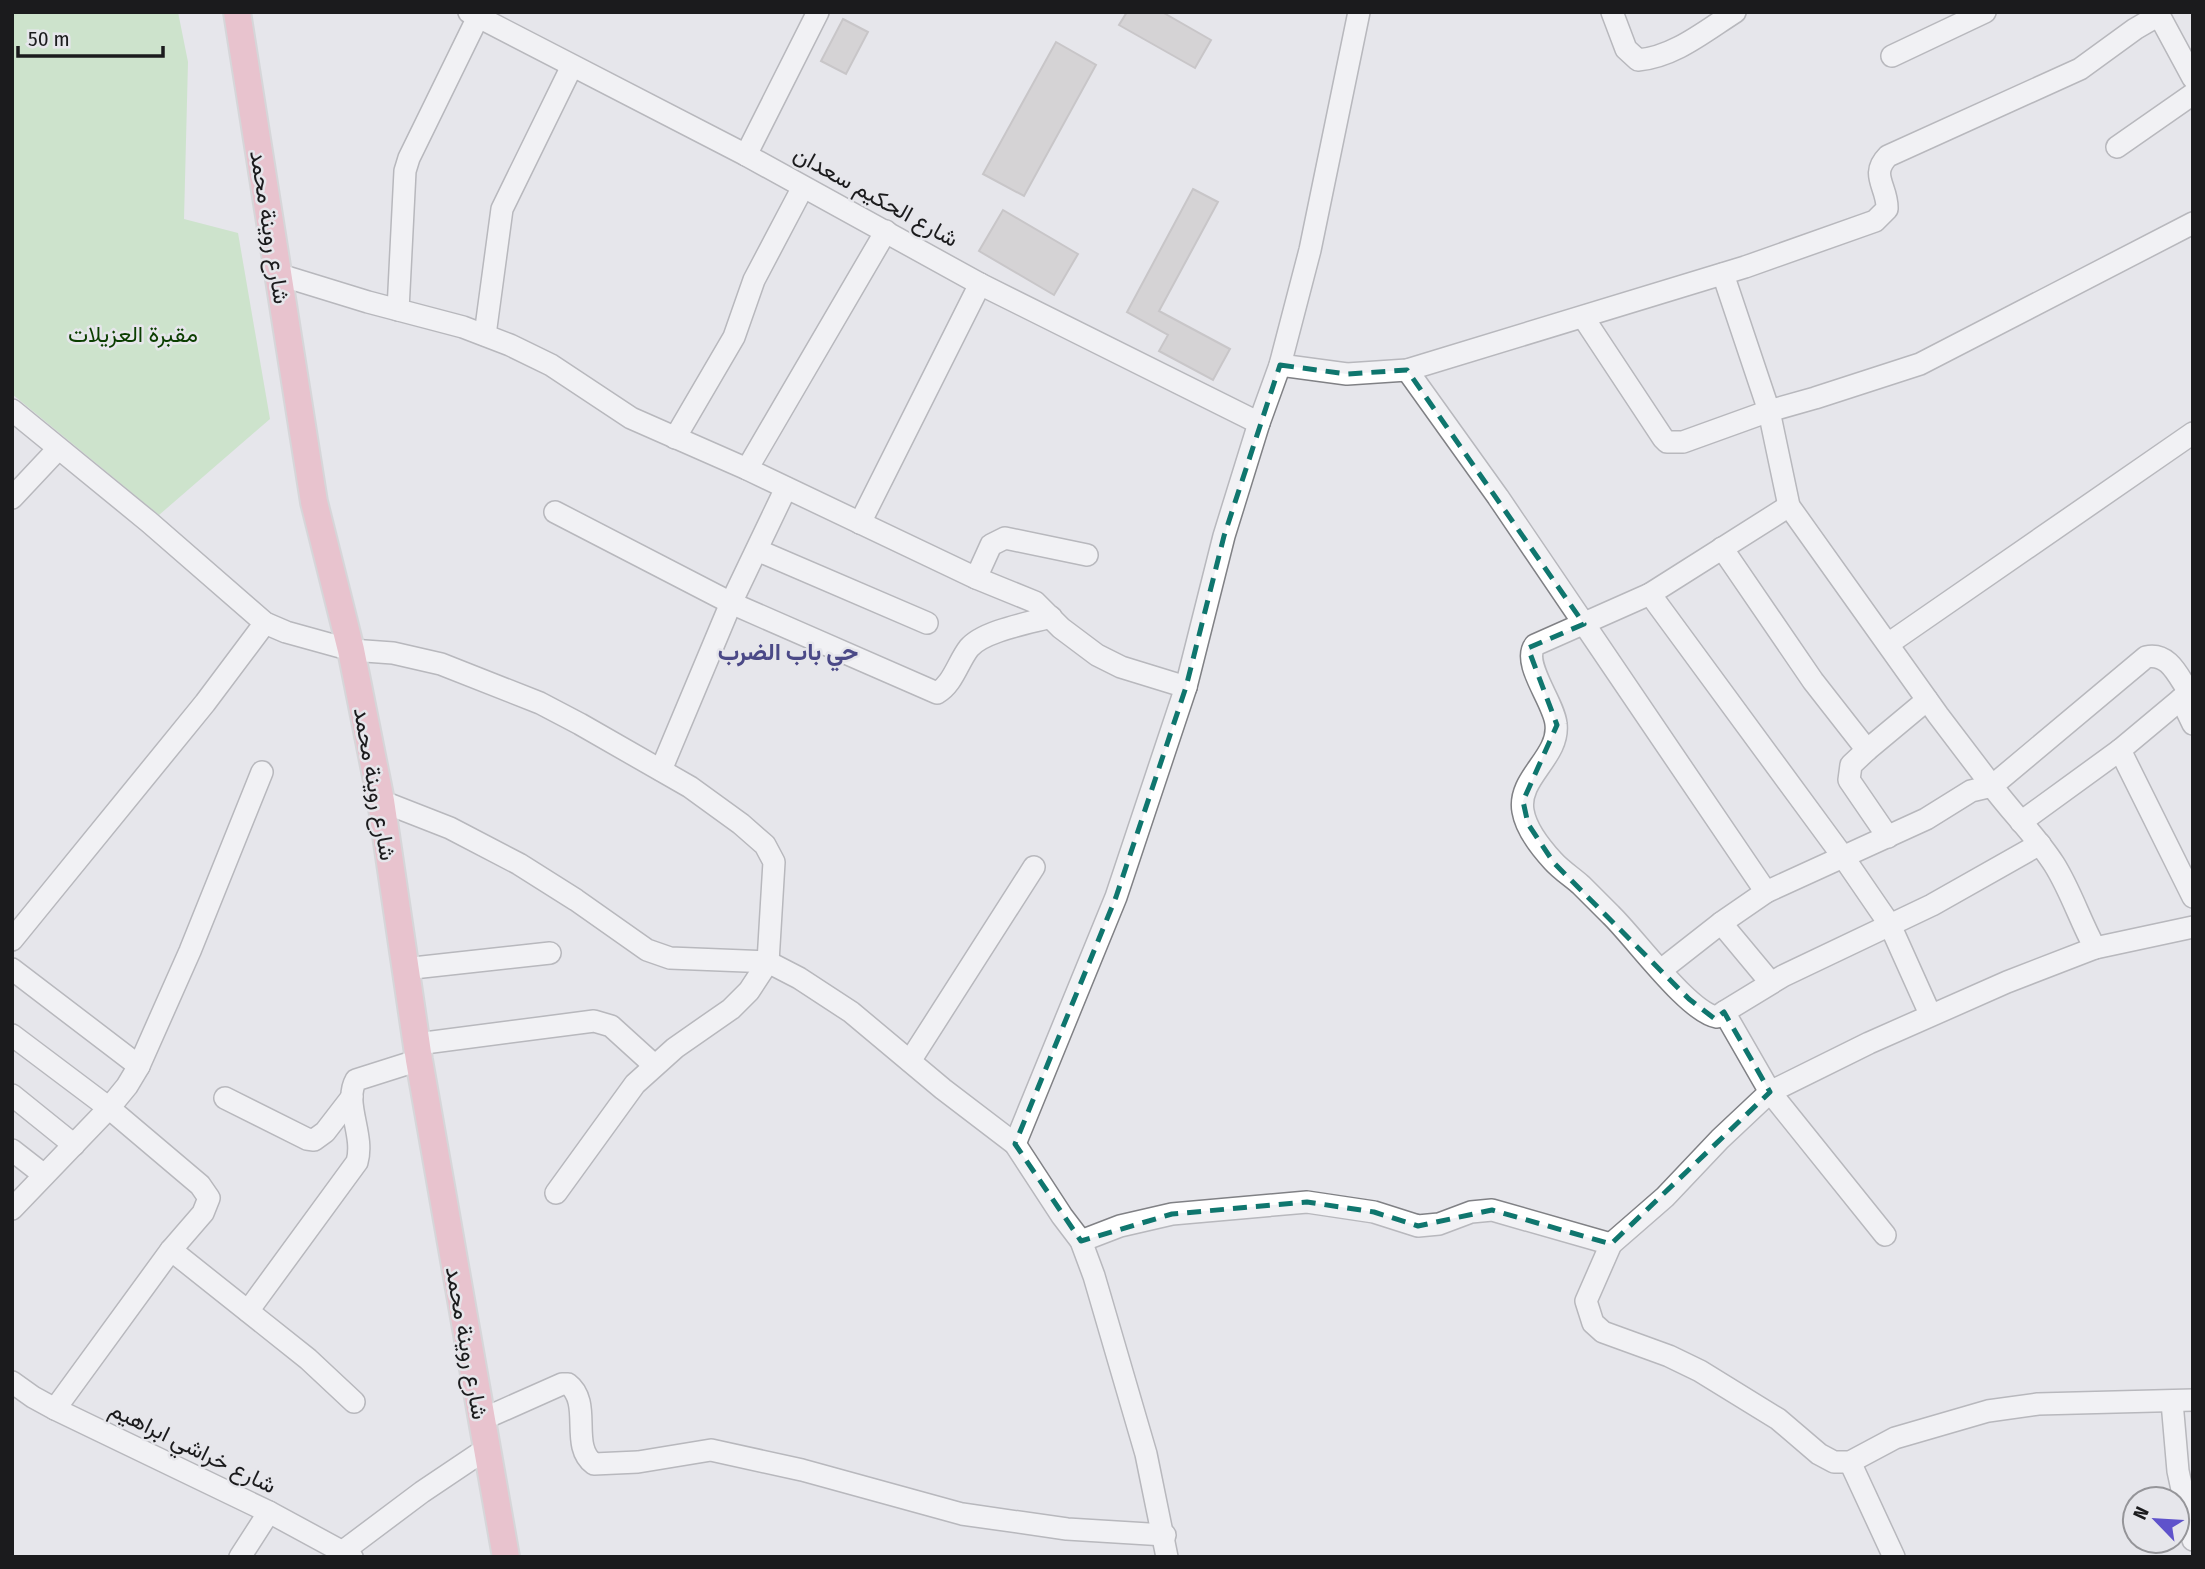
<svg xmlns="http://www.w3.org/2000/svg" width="2205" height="1569" font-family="'Fira Sans Condensed',Vazirmatn,sans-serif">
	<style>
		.green { fill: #b0dfa7 }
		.building { fill: #c1bcbb; stroke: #a49f9e; stroke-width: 2 }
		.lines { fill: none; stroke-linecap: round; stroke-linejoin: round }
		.minor-casing { stroke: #808185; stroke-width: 24 }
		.major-casing { stroke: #c4c4c4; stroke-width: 30 }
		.minor { stroke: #fff; stroke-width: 21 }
		.major { stroke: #eb99aa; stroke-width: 26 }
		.marked { fill: none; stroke: #0f766e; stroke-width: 5; stroke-dasharray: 14 9; stroke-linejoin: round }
		.labels { text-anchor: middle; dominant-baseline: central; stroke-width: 5; stroke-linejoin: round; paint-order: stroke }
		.street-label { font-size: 23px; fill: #1b1b1d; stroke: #e6e6eb }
		.park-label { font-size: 23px; fill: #0b3e00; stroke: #e6e6eb }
		.neighbourhood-label { font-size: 24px; font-weight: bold; fill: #4b4987; stroke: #e6e6eb }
	</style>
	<rect width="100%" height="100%" fill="#e6e6eb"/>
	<polygon class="green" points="12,12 178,12 188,62 184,219 238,233 270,419 159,515 12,394"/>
	<g class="building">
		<polygon points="1127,12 1162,12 1211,40 1195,68 1119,25"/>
		<polygon points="843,19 868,32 846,74 821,61"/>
		<polygon points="1056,42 1096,65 1024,196 983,174"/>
		<polygon points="1193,189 1218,202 1159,311 1230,349 1213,380 1159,351 1168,335 1127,312"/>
		<polygon points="1003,210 1078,254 1054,295 979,251"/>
	</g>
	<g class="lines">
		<defs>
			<g id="minor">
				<polyline points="469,12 746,155 980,284 1259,423"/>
				<path d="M1612 12 1626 49 1638 60C1674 57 1705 31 1735 12"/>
				<polyline points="2159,15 2193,78"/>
				<polyline points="1892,56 1985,12"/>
				<polyline points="2117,147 2193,94"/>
				<polyline points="746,155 818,12"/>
				<polyline points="277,274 368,302 463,327 510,345 551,365 631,418 747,469 976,578 991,545 1005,538 1087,555"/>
				<path d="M1723 274 1769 411 1789 506 1938 715 1992 786 2146 657C2169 652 2178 676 2189 692"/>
				<polyline points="398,310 405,171 409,158 478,17"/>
				<polyline points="1583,317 1663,438 1667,442 1683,442 1769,411 1815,398 1920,364 2193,223"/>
				<polyline points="485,335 502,209 572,66"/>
				<path d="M1280 365 1347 374 1407 370 1745 267 1875 221 1887 209C1888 187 1869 175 1888 156L2080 69 2135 29 2159 15 2158 12"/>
				<polyline points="1407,370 1498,497 1766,892"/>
				<polyline points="12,410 149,522 265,623 286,632 351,650 393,653 441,664 540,703 580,724 690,787 741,824 765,845 774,862 768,962 749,991 731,1009 675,1048 635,1084 556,1193"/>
				<polyline points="675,438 734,337 754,280 803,187"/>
				<polyline points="747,469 886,231"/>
				<polyline points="12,498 58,449"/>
				<path d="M555 512 731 603 937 693C953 684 958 662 969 648 983 631 1029 623 1051 617"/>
				<polyline points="860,523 980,284"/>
				<polyline points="1722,548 1813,681 1867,750 1851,765 1849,780 1888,837"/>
				<polyline points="757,550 927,623"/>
				<polyline points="976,578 1035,602 1061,628 1097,655 1121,667 1186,687"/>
				<polyline points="1650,594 1844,858 1890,925 1930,1014"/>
				<polyline points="1888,644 2193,433"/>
				<polyline points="2181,699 2193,724"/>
				<polyline points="1867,750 1927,700"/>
				<polyline points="2120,750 2193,897"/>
				<polyline points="661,770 731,603 786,488"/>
				<polyline points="381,801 450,828 519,864 576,900 647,950 670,958 768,962 799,978 851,1012 943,1089 1015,1144 1062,1216 1081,1241 1094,1276 1146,1454 1167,1557"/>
				<polyline points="2021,822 2120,750 2193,689"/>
				<polyline points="1721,923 1771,983"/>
				<polyline points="2193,927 2095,948 2007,982 1869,1043 1770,1092 1720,1139 1665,1197 1611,1244 1586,1301 1593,1323 1603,1332 1669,1356 1700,1371 1778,1419 1819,1454 1834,1462 1850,1462 1895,1438 1988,1411 2038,1404 2193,1400"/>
				<polyline points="12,940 205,703 265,623"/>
				<polyline points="12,969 139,1066"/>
				<polyline points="404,969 550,953"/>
				<path d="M1661 970 1721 923 1766 892 1926 819 1971 791 1992 786C2012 813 2036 836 2054 864 2071 891 2080 921 2095 948"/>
				<path d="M1724 1012 1717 1017C1689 1013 1634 937 1611 915 1601 905 1591 895 1581 885 1572 877 1561 870 1553 861 1541 848 1526 829 1523 811 1517 778 1560 757 1556 724 1554 702 1521 663 1535 645L1650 594 1789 506"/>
				<polyline points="12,1035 109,1108 200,1185 209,1198 203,1213 171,1250 55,1409"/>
				<polyline points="417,1044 594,1021 611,1026 654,1065"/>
				<polyline points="910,1061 1034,867"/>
				<polyline points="12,1095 74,1145"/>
				<polyline points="225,1098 307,1139 314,1140 325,1132 352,1097"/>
				<polyline points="1015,1144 1116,897 1186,687 1224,536 1259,423 1280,365 1310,250 1359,12"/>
				<polyline points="12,1150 44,1175"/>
				<polyline points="12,1209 109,1108 127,1086 139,1066 190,951 262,772"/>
				<polyline points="1885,1235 1770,1092 1724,1012 1783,976 1932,905 2040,844"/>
				<polyline points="1081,1241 1120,1226 1172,1214 1307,1202 1374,1212 1418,1226 1439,1224 1471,1212 1492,1210 1611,1244"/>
				<polyline points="171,1250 308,1359 354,1402"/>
				<path d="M248 1311 357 1162C365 1135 343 1103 356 1080L419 1060"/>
				<polyline points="12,1382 33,1397 55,1409 269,1512 352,1557"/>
				<polyline points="2172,1402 2178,1471 2193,1540"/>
				<path d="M481 1420 562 1384H568C593 1403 569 1446 594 1464L638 1462 711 1450 802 1470 962 1514 1067 1529 1165 1535"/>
				<polyline points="1850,1462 1894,1557"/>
				<polyline points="342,1552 422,1492 486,1449"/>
				<polyline points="240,1557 269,1512"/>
			</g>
			<polyline id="major" points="237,12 314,502 351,650 381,801 419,1060 506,1557"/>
		</defs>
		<use href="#minor" class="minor-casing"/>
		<use href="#major" class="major-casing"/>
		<use href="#minor" class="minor"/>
		<use href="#major" class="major"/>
	</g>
	<path d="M0 0H2205V1569H0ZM1280 365 1347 374 1407 370 1584 624 1528 648 1557 725 1523 801 1528 824 1554 863 1689 999 1715 1019 1724 1012 1770 1092 1611 1244 1492 1210 1418 1226 1374 1212 1307 1202 1172 1214 1081 1241 1015 1144 1116 897 1186 687 1224 536Z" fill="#e6e6eb" fill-opacity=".55" fill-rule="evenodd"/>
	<path class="marked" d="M1280 365 1347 374 1407 370 1584 624 1528 648 1557 725 1523 801 1528 824 1554 863 1689 999 1715 1019 1724 1012 1770 1092 1611 1244 1492 1210 1418 1226 1374 1212 1307 1202 1172 1214 1081 1241 1015 1144 1116 897 1186 687 1224 536Z"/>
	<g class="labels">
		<g class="street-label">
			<text transform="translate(876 196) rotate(29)">شارع الحكيم سعدان</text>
			<text transform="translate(270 227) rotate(81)">شارع روينة محمد</text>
			<text transform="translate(375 784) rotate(80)">شارع روينة محمد</text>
			<text transform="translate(467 1343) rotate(80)">شارع روينة محمد</text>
			<text transform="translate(193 1447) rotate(26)">شارع خراشي ابراهيم</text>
		</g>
		<g class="park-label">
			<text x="133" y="334">مقبرة العزيلات</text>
		</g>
		<g class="neighbourhood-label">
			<text x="788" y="652">حي باب الضرب</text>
		</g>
	</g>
	<rect width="2205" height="1569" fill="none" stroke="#1b1b1d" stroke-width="28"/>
	<g transform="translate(2156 1520) rotate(295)"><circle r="33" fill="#e6e6eb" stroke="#959599" stroke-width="2"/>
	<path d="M0-5L12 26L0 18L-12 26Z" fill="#5f53cb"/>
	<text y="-10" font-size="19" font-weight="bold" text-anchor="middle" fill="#1b1b1d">N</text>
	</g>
	<path d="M18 46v10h145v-10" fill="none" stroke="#1b1b1d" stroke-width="3.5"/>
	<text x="28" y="46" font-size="21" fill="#1b1b1d" stroke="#e6e6eb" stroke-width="5" paint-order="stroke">50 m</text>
</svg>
